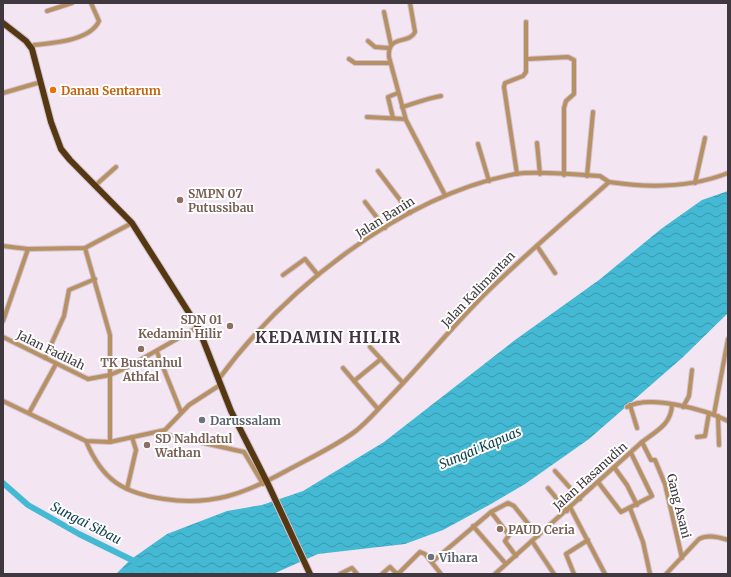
<svg xmlns="http://www.w3.org/2000/svg" width="731" height="577" font-family="Merriweather,serif">
	<style>
		.water { fill: url(#water-waves) }
		.lines { fill: none; stroke-linecap: round; stroke-linejoin: round }
		.river { stroke: #44b9d3; stroke-width: 6 }
		.minor-casing { stroke: #d0c3cf; stroke-width: 6 }
		.highway-casing { stroke: #d0c3cf; stroke-width: 8 }
		.minor { stroke: #b79064; stroke-width: 4 }
		.highway { stroke: #553711; stroke-width: 6 }
		.food-dot { fill: #e8710a; stroke: #fff; stroke-width: 1.5 }
		.education-dot { fill: #8d6e63; stroke: #fff; stroke-width: 1.5 }
		.worship-dot { fill: #6b7280; stroke: #fff; stroke-width: 1.5 }
		.labels { text-anchor: middle; dominant-baseline: central; stroke-width: 4; stroke-linejoin: round; paint-order: stroke }
		.food-label { font-size: 12px; font-weight: bold; fill: #c56008; stroke: #fff; text-anchor: start }
		.education-label { font-size: 12px; font-weight: bold; fill: #785e54; stroke: #fff; text-anchor: start }
		.street-label { font-size: 12px; fill: #3f393f; stroke: #fff }
		.worship-label { font-size: 12px; font-weight: bold; fill: #5b616d; stroke: #fff; text-anchor: start }
		.water-label { font-size: 13px; font-style: italic; fill: #0e424d; stroke: #fff }
		.district-label { font-size: 16px; font-weight: bold; letter-spacing: 1px; fill: #3f343f; stroke: #fff }
	</style>
	<defs>
		<pattern id="water-waves" width="16" height="10" patternUnits="userSpaceOnUse"><rect width="16" height="10" fill="#44b9d3"/><path d="M0 5q4-4 8 0t8 0" fill="none" stroke="#3a97ad"/></pattern>
	</defs>
	<rect width="100%" height="100%" fill="#f4e5f3"/>
	<polygon class="water" points="728,191 728,313 682,358 589,439 525,484 491,504 443,530 405,544 318,554 273,574 116,574 130,560 167,534 227,511 262,505 303,491 384,442 515,340 599,280 661,229 702,200"/>
	<g class="lines">
		<polyline class="river" points="3,483 28,505 79,534 138,563"/>
		<defs>
			<g id="minor">
				<path d="M410 3 415 32C409 45 387 34 389 57L406 120 445 195"/>
				<polyline points="47,11 72,3"/>
				<polyline points="384,12 391,45"/>
				<polyline points="368,41 375,47 389,48"/>
				<path d="M34 45C52 43 90 41 99 21L91 3"/>
				<polyline points="349,59 355,63 390,63"/>
				<polyline points="527,59 568,57 574,60 574,94 566,101 564,108 564,175"/>
				<polyline points="3,93 41,82"/>
				<path d="M402 107C416 103 428 98 441 96"/>
				<polyline points="367,117 405,119"/>
				<polyline points="393,118 388,97 398,93"/>
				<polyline points="537,143 540,174"/>
				<polyline points="478,144 489,181"/>
				<polyline points="378,171 410,213"/>
				<polyline points="517,174 504,87 505,83 523,76 526,72 526,22"/>
				<polyline points="587,176 593,112"/>
				<polyline points="98,183 116,167"/>
				<polyline points="695,183 705,138"/>
				<polyline points="365,202 385,228"/>
				<polyline points="3,246 28,249 85,248 132,223"/>
				<polyline points="537,246 555,273"/>
				<polyline points="85,248 110,335 110,442"/>
				<polyline points="283,275 305,259 318,275"/>
				<polyline points="3,321 28,249"/>
				<polyline points="3,337 88,379 110,375 126,368 198,327"/>
				<polyline points="370,347 403,383"/>
				<polyline points="157,352 181,412"/>
				<polyline points="45,358 64,316 69,290 95,279"/>
				<polyline points="343,368 378,409"/>
				<path d="M218 380C285 288 402 196 515 174 537 170 576 175 600 176L609 182"/>
				<polyline points="354,381 381,359"/>
				<polyline points="3,401 86,441 110,442 165,430 189,405 220,385"/>
				<polyline points="630,405 637,428"/>
				<path d="M627 407C650 394 706 410 728 421"/>
				<polyline points="683,407 689,396 692,370"/>
				<polyline points="29,413 56,364"/>
				<polyline points="714,414 728,339"/>
				<polyline points="718,416 719,445"/>
				<polyline points="159,433 244,452 263,484"/>
				<polyline points="697,437 705,436 709,413"/>
				<path d="M86 441C102 480 123 493 164 499 212 506 244 494 286 471 308 459 332 448 353 433 366 424 377 410 389 398 423 363 454 324 489 290 528 252 569 218 609 182 649 188 690 188 728 173"/>
				<polyline points="642,442 651,460 655,460 665,484 682,558"/>
				<polyline points="614,467 627,485 637,505"/>
				<polyline points="555,471 580,499"/>
				<polyline points="598,482 621,512 652,496 631,453"/>
				<polyline points="548,488 567,511"/>
				<polyline points="127,489 136,450 132,437"/>
				<polyline points="570,507 605,574"/>
				<polyline points="630,508 643,542 650,574"/>
				<polyline points="491,512 509,535 505,541 516,556"/>
				<polyline points="473,526 506,564"/>
				<polyline points="532,541 554,574"/>
				<polyline points="432,562 491,512 508,503 514,506 538,536"/>
				<polyline points="340,574 352,568 357,574"/>
				<polyline points="382,574 390,567 396,573 399,573 420,552 425,554 441,574"/>
				<path d="M495 574 642 442C656 431 671 425 672 405"/>
				<polyline points="574,574 566,554 588,540"/>
				<path d="M666 574 699 539C708 534 719 537 728 540"/>
			</g>
			<polyline id="highway" points="3,23 26,41 32,49 51,122 61,149 70,160 132,223 198,327 231,411 267,482 310,574"/>
		</defs>
		<use href="#minor" class="minor-casing"/>
		<use href="#highway" class="highway-casing"/>
		<use href="#minor" class="minor"/>
		<use href="#highway" class="highway"/>
	</g>
	<circle class="food-dot" cx="53" cy="90" r="4"/>
	<g class="education-dot">
		<circle cx="180" cy="200" r="4"/>
		<circle cx="230" cy="326" r="4"/>
		<circle cx="141" cy="349" r="4"/>
		<circle cx="147" cy="445" r="4"/>
		<circle cx="500" cy="529" r="4"/>
	</g>
	<g class="worship-dot">
		<circle cx="202" cy="420" r="4"/>
		<circle cx="431" cy="557" r="4"/>
	</g>
	<g class="labels">
		<g class="food-label">
			<text x="61" y="90">Danau Sentarum</text>
		</g>
		<g class="education-label">
			<text x="188" y="193">SMPN 07<tspan x="188" dy="14">Putussibau</tspan></text>
			<text x="222" y="319" text-anchor="end">SDN 01<tspan x="222" dy="14">Kedamin Hilir</tspan></text>
			<text x="141" y="362" text-anchor="middle">TK Bustanhul<tspan x="141" dy="14">Athfal</tspan></text>
			<text x="155" y="438">SD Nahdlatul<tspan x="155" dy="14">Wathan</tspan></text>
			<text x="508" y="529">PAUD Ceria</text>
		</g>
		<g class="street-label">
			<text transform="translate(385 217) rotate(-32)">Jalan Banin</text>
			<text transform="translate(478 289) rotate(-46)">Jalan Kalimantan</text>
			<text transform="translate(51 350) rotate(26)">Jalan Fadilah</text>
			<text transform="translate(590 476) rotate(-42)">Jalan Hasanudin</text>
			<text transform="translate(679 506) rotate(76)">Gang Asani</text>
		</g>
		<g class="worship-label">
			<text x="210" y="420">Darussalam</text>
			<text x="439" y="557">Vihara</text>
		</g>
		<g class="water-label">
			<text transform="translate(480 448) rotate(-23)">Sungai Kapuas</text>
			<text transform="translate(86 523) rotate(27)">Sungai Sibau</text>
		</g>
		<g class="district-label">
			<text x="328" y="337">KEDAMIN HILIR</text>
		</g>
	</g>
	<rect width="731" height="577" fill="none" stroke="#3f393f" stroke-width="8"/>
</svg>
